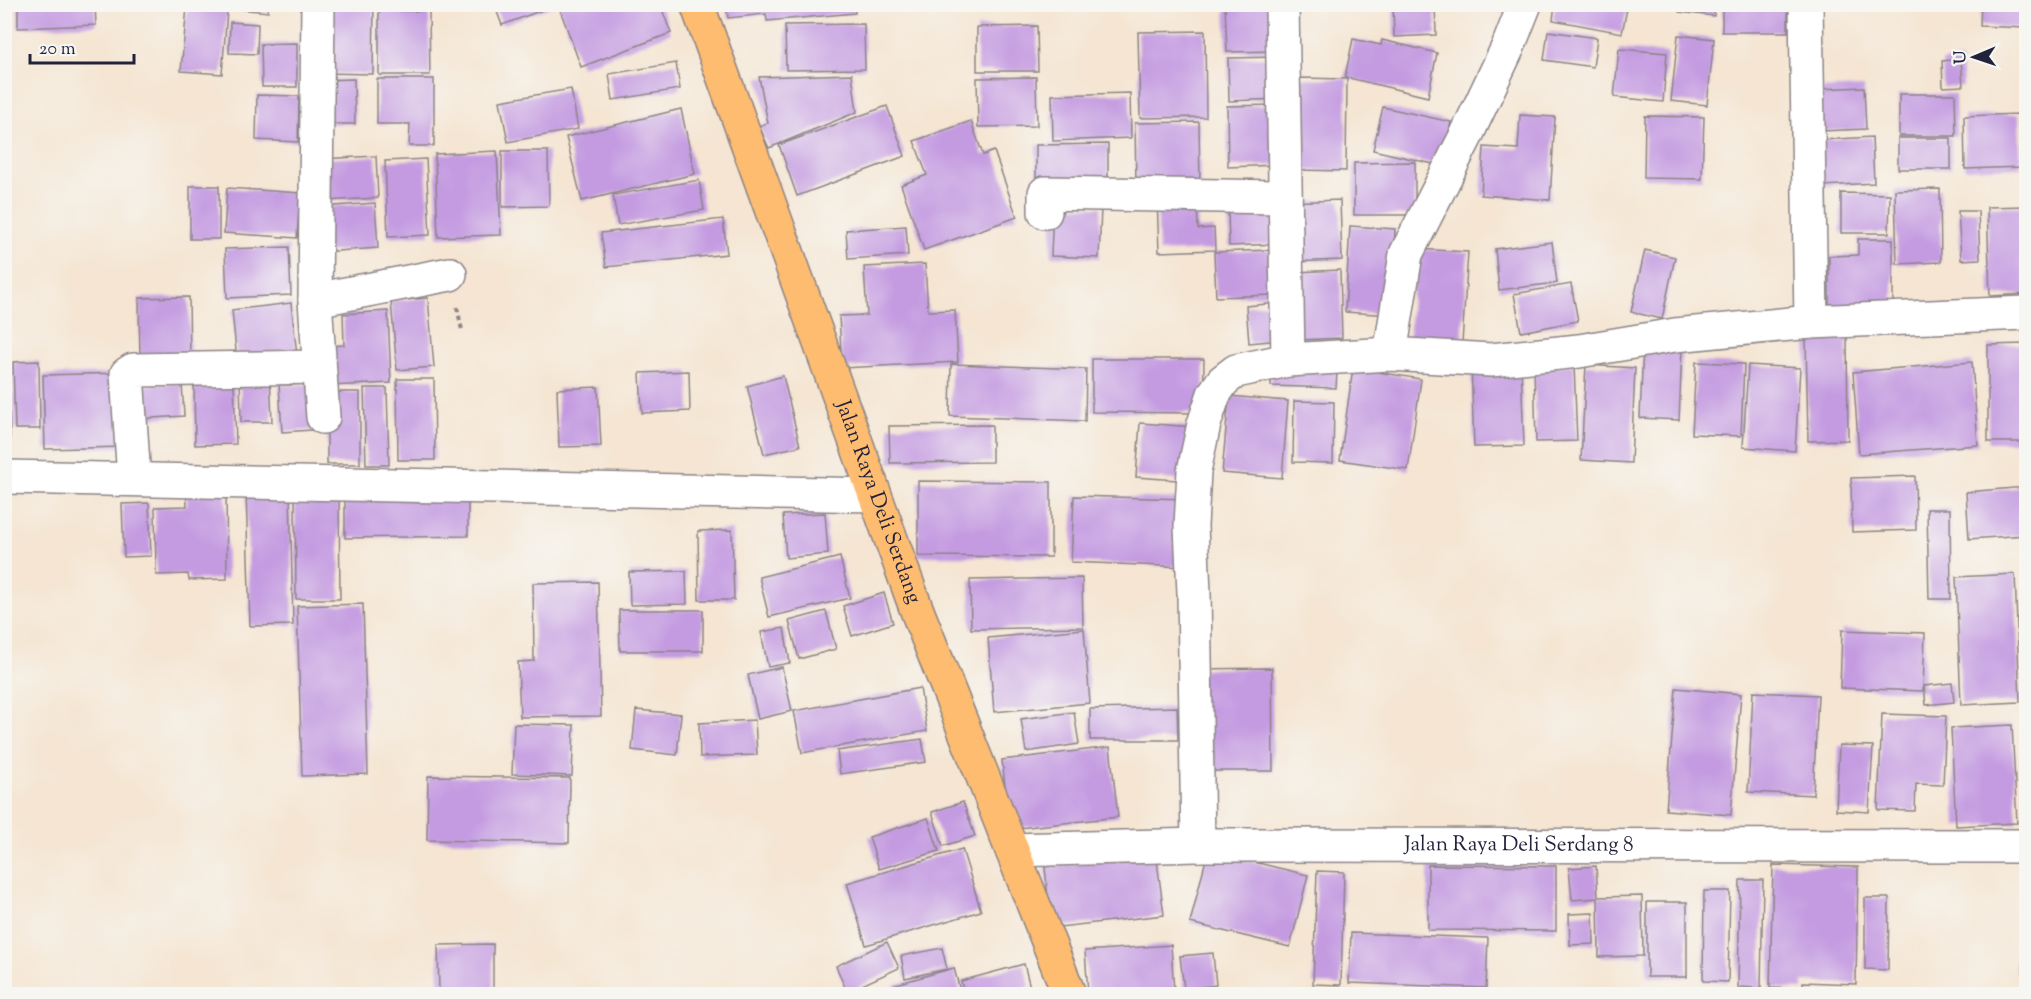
<svg xmlns="http://www.w3.org/2000/svg" width="2031" height="999" font-family="'Sorts Mill Goudy',serif">
	<style>
		.building { fill: #c49be1 }
		.lines { fill: none; stroke-linecap: round; stroke-linejoin: round }
		.minor-casing { stroke: #8c8486; stroke-width: 36 }
		.tertiary-casing { stroke: #8c8486; stroke-width: 36 }
		.primary-casing { stroke: #8c8486; stroke-width: 36 }
		.path { stroke: #8c8486; stroke-width: 4; stroke-dasharray: 4.5 4.5; stroke-linecap: butt }
		.minor { stroke: #fff; stroke-width: 33 }
		.tertiary { stroke: #fff; stroke-width: 33 }
		.primary { stroke: #fdbc70; stroke-width: 33 }
		.labels { text-anchor: middle; dominant-baseline: central; stroke-width: 4.5; stroke-linejoin: round; paint-order: stroke }
		.street-label { font-size: 21px; fill: #22223b; stroke: #f6f6f2 }
	</style>
	<rect width="100%" height="100%" fill="#f6f6f2"/>
	<filter id="ink" filterUnits="userSpaceOnUse"><feTurbulence type="fractalNoise" baseFrequency=".0167" numOctaves="2"/><feDisplacementMap in="SourceGraphic" scale="12" xChannelSelector="R" yChannelSelector="G"/><feConvolveMatrix kernelMatrix="1 2 1 2 8 2 1 2 1" color-interpolation-filters="sRGB"/></filter>
	<filter id="wash" filterUnits="userSpaceOnUse"><feTurbulence type="fractalNoise" baseFrequency=".008" numOctaves="4" result="noise"/><feDisplacementMap in="SourceGraphic" scale="24" xChannelSelector="R" yChannelSelector="G"/><feGaussianBlur stdDeviation="1.35" result="paint"/><feColorMatrix in="noise" values="0 0 0 0 0 0 0 0 0 0 0 0 0 0 0 0 0 1.4 0 .05"/><feComposite in="paint" operator="in"/></filter>
	<g filter="url(#wash)">
		<rect width="100%" height="100%" fill="#f5e5d2"/>
		<g id="blocks">
			<g class="building">
				<polygon points="18,4 95,4 96,25 18,28"/>
				<polygon points="220,4 268,4 268,12 220,7"/>
				<polygon points="322,4 374,4 373,74 320,73"/>
				<polygon points="494,4 556,4 556,5 502,25"/>
				<polygon points="567,4 660,4 671,33 581,67 559,7"/>
				<polygon points="726,4 854,4 855,13 767,21 766,14 728,18"/>
				<polygon points="1225,4 1277,4 1279,51 1227,52"/>
				<polygon points="1479,4 1516,4 1514,14 1479,7"/>
				<polygon points="1555,4 1628,4 1622,33 1553,20"/>
				<polygon points="1680,4 1715,4 1714,16 1679,12"/>
				<rect x="1722" y="4" width="66" height="28"/>
				<polygon points="1981,4 2026,4 2026,28 1980,26"/>
				<polygon points="1393,5 1435,5 1436,35 1394,37"/>
				<polygon points="187,7 227,11 222,74 181,71"/>
				<polygon points="379,11 429,11 430,75 379,75"/>
				<polygon points="230,22 258,24 257,54 229,53"/>
				<polygon points="864,24 865,69 786,70 785,25"/>
				<polygon points="1037,26 1038,71 977,71 977,27"/>
				<polygon points="1205,31 1206,117 1140,118 1138,32"/>
				<polygon points="1548,31 1597,38 1593,67 1544,60"/>
				<polygon points="1678,35 1714,39 1707,105 1671,101"/>
				<polygon points="1353,39 1381,45 1382,40 1437,53 1428,97 1345,77"/>
				<polygon points="297,43 297,87 262,87 261,44"/>
				<polygon points="1619,49 1667,53 1663,102 1614,97"/>
				<polygon points="1279,57 1280,99 1229,101 1228,58"/>
				<polygon points="1961,59 1963,86 1943,87 1942,61"/>
				<polygon points="676,63 680,89 613,100 609,74"/>
				<polygon points="852,74 857,112 769,148 759,126 768,123 759,77"/>
				<polygon points="1036,77 1037,126 978,127 977,78"/>
				<polygon points="1298,78 1347,79 1346,171 1296,170"/>
				<polygon points="354,79 355,124 321,124 320,80"/>
				<polygon points="377,79 434,79 434,146 409,146 410,124 377,124"/>
				<polygon points="1864,87 1866,129 1821,131 1819,89"/>
				<polygon points="571,89 578,129 508,142 500,101"/>
				<polygon points="1130,93 1131,138 1053,141 1052,95"/>
				<polygon points="1899,94 1955,94 1956,136 1899,136"/>
				<polygon points="257,95 299,96 298,142 256,140"/>
				<polygon points="1276,105 1278,165 1228,167 1227,106"/>
				<polygon points="887,106 905,156 797,196 779,145"/>
				<polygon points="1383,107 1451,122 1442,166 1373,150"/>
				<polygon points="681,109 695,174 582,201 566,137"/>
				<polygon points="2019,114 2021,167 1965,169 1964,116"/>
				<polygon points="1520,115 1555,117 1550,200 1481,195 1484,147 1518,149"/>
				<polygon points="1645,116 1704,117 1702,179 1644,178"/>
				<polygon points="971,121 983,155 994,151 1017,217 924,250 901,185 927,175 914,141"/>
				<polygon points="1199,122 1200,185 1136,186 1135,123"/>
				<polygon points="1872,137 1874,183 1823,186 1820,140"/>
				<rect x="1898" y="138" width="53" height="31"/>
				<polygon points="1108,144 1108,187 1036,188 1036,145"/>
				<polygon points="497,151 501,235 438,237 435,154"/>
				<polygon points="502,151 548,151 549,206 502,207"/>
				<polygon points="376,156 378,198 324,201 321,159"/>
				<polygon points="426,159 430,235 388,237 385,161"/>
				<polygon points="1415,162 1415,215 1354,215 1354,163"/>
				<polygon points="699,180 704,210 618,225 613,195"/>
				<rect x="190" y="186" width="29" height="53"/>
				<polygon points="227,188 300,193 297,238 224,233"/>
				<polygon points="1940,189 1941,262 1897,264 1895,190"/>
				<polygon points="1841,193 1890,194 1889,233 1841,233"/>
				<polygon points="1197,197 1198,229 1214,228 1215,250 1159,252 1157,198"/>
				<polygon points="1340,200 1342,260 1290,262 1288,202"/>
				<polygon points="375,203 378,248 324,252 321,207"/>
				<polygon points="1053,206 1101,207 1099,258 1051,256"/>
				<polygon points="2026,206 2026,294 1990,296 1987,207"/>
				<polygon points="1277,207 1278,244 1229,246 1228,209"/>
				<polygon points="1958,211 1978,211 1980,259 1961,260"/>
				<polygon points="723,219 727,254 606,267 601,233"/>
				<polygon points="906,226 908,255 848,259 846,230"/>
				<polygon points="1350,226 1395,229 1391,315 1345,312"/>
				<polygon points="1858,239 1893,239 1893,312 1829,312 1829,256 1858,255"/>
				<polygon points="1552,242 1557,283 1499,290 1495,249"/>
				<polygon points="289,247 291,295 227,298 225,249"/>
				<polygon points="1415,249 1468,252 1462,343 1409,339"/>
				<polygon points="1272,250 1274,295 1216,297 1214,252"/>
				<polygon points="1645,250 1675,257 1662,319 1631,312"/>
				<polygon points="925,264 928,311 955,310 958,362 842,368 839,316 867,315 864,267"/>
				<polygon points="1340,270 1342,338 1298,340 1295,272"/>
				<polygon points="1571,284 1578,321 1521,332 1514,294"/>
				<polygon points="189,297 190,358 140,359 139,298"/>
				<polygon points="428,298 434,367 397,370 391,301"/>
				<polygon points="291,303 297,355 237,361 232,310"/>
				<polygon points="1278,303 1281,340 1249,343 1246,306"/>
				<polygon points="388,311 391,383 330,386 328,346 344,345 343,314"/>
				<polygon points="1806,336 1847,336 1848,440 1808,441"/>
				<polygon points="2026,344 2026,442 1988,442 1988,345"/>
				<polygon points="1643,346 1682,348 1679,420 1640,418"/>
				<polygon points="1092,359 1204,359 1203,413 1092,412"/>
				<polygon points="39,361 40,429 15,429 13,362"/>
				<polygon points="1696,362 1744,364 1741,436 1692,434"/>
				<polygon points="1972,362 1978,445 1859,454 1853,372"/>
				<polygon points="1521,363 1524,446 1474,447 1471,364"/>
				<polygon points="951,364 1086,369 1085,421 950,416"/>
				<polygon points="4,365 8,365 10,438 4,438"/>
				<polygon points="1574,365 1577,441 1536,442 1534,367"/>
				<polygon points="1586,365 1635,368 1631,463 1581,460"/>
				<polygon points="1748,365 1800,368 1795,451 1743,447"/>
				<polygon points="1353,368 1421,379 1408,470 1340,460"/>
				<polygon points="1271,369 1337,372 1336,388 1271,386"/>
				<polygon points="689,371 690,411 642,413 640,373"/>
				<polygon points="122,373 124,447 45,449 43,375"/>
				<polygon points="270,375 272,422 241,422 240,376"/>
				<polygon points="783,376 800,446 764,454 747,386"/>
				<polygon points="397,379 434,379 435,460 398,460"/>
				<polygon points="234,382 236,444 195,445 194,384"/>
				<polygon points="182,383 184,416 136,419 134,386"/>
				<polygon points="310,384 312,430 282,432 279,385"/>
				<polygon points="598,387 601,446 559,447 557,389"/>
				<polygon points="364,388 387,388 389,465 366,465"/>
				<rect x="327" y="392" width="33" height="72"/>
				<polygon points="1229,396 1288,401 1282,478 1222,473"/>
				<polygon points="1294,401 1334,402 1333,463 1293,462"/>
				<polygon points="1140,423 1195,427 1191,481 1136,477"/>
				<polygon points="992,425 992,462 890,463 889,426"/>
				<polygon points="1915,476 1916,530 1852,532 1851,478"/>
				<polygon points="918,481 1051,482 1051,557 918,556"/>
				<polygon points="2026,487 2026,535 1969,539 1966,492"/>
				<polygon points="186,489 226,489 227,579 189,580 188,574 156,575 155,507 187,506"/>
				<polygon points="290,489 293,625 250,626 246,490"/>
				<polygon points="468,493 468,536 345,538 345,495"/>
				<polygon points="295,495 339,495 340,599 296,599"/>
				<polygon points="1074,496 1188,499 1186,567 1071,562"/>
				<polygon points="149,503 151,556 124,557 122,504"/>
				<polygon points="1927,509 1950,509 1951,599 1929,599"/>
				<polygon points="825,513 828,554 786,558 783,515"/>
				<polygon points="732,530 734,600 699,600 698,531"/>
				<polygon points="840,557 850,598 769,617 759,577"/>
				<polygon points="686,571 687,604 630,605 629,572"/>
				<polygon points="2015,574 2020,702 1961,705 1956,577"/>
				<polygon points="1082,578 1083,627 971,629 970,580"/>
				<polygon points="598,582 601,716 520,717 518,662 534,661 533,583"/>
				<polygon points="884,593 893,623 852,636 843,606"/>
				<polygon points="363,604 368,774 302,776 297,606"/>
				<polygon points="619,610 703,610 703,651 620,651"/>
				<polygon points="826,611 836,649 799,659 789,621"/>
				<polygon points="784,628 790,663 768,667 761,632"/>
				<polygon points="1084,629 1090,703 994,712 988,638"/>
				<polygon points="1842,630 1925,633 1923,691 1840,688"/>
				<polygon points="782,667 792,711 758,719 748,675"/>
				<polygon points="1272,668 1273,771 1198,771 1197,669"/>
				<polygon points="1952,683 1954,702 1926,705 1924,686"/>
				<polygon points="920,688 927,731 802,753 794,711"/>
				<polygon points="1676,688 1741,694 1731,815 1666,810"/>
				<polygon points="1753,692 1818,695 1813,795 1748,792"/>
				<polygon points="1177,707 1178,740 1090,740 1090,709"/>
				<polygon points="636,710 681,714 677,755 632,750"/>
				<polygon points="1074,712 1079,744 1026,752 1021,719"/>
				<polygon points="1882,714 1946,716 1943,785 1916,784 1915,811 1878,810"/>
				<polygon points="755,720 757,755 700,757 699,723"/>
				<polygon points="514,724 574,725 572,776 512,774"/>
				<polygon points="2012,725 2017,823 1956,826 1951,728"/>
				<polygon points="922,739 926,762 840,774 837,751"/>
				<polygon points="1839,745 1873,746 1869,812 1836,810"/>
				<polygon points="1110,747 1118,817 1010,829 1002,760"/>
				<polygon points="428,776 570,778 569,843 427,840"/>
				<polygon points="963,802 975,836 943,846 932,812"/>
				<polygon points="928,818 939,851 879,869 869,837"/>
				<polygon points="962,849 981,911 866,945 847,883"/>
				<polygon points="1208,851 1308,875 1290,947 1190,923"/>
				<polygon points="1156,853 1164,915 1051,928 1045,867"/>
				<polygon points="1428,865 1556,866 1556,931 1428,930"/>
				<polygon points="1773,865 1858,867 1856,984 1803,982 1803,989 1770,988"/>
				<polygon points="1596,866 1598,897 1642,896 1643,956 1599,957 1598,898 1572,900 1569,868"/>
				<polygon points="1317,871 1344,872 1341,985 1313,984"/>
				<polygon points="1740,880 1763,880 1761,988 1738,987"/>
				<polygon points="1704,891 1730,891 1728,982 1703,981"/>
				<polygon points="1865,898 1889,898 1888,970 1865,969"/>
				<rect x="1647" y="902" width="40" height="75"/>
				<polygon points="1593,913 1594,944 1570,945 1569,914"/>
				<polygon points="2025,914 2026,914 2026,974 2023,974"/>
				<polygon points="1351,933 1488,938 1486,988 1349,983"/>
				<polygon points="887,942 899,968 847,992 836,966"/>
				<polygon points="493,944 493,994 439,994 438,945"/>
				<polygon points="1171,945 1174,992 1088,994 1085,951"/>
				<polygon points="942,948 947,969 905,978 901,956"/>
				<polygon points="1213,953 1216,985 1184,989 1180,956"/>
				<polygon points="1024,964 1030,987 1002,994 964,994 961,981"/>
				<polygon points="954,968 961,994 896,994 893,985"/>
			</g>
		</g>
	</g>
	<g filter="url(#ink)">
		<use href="#blocks" fill-opacity="0" stroke="#8c8486" stroke-width="1.5"/>
		<g class="lines">
			<defs>
				<g id="minor">
					<polyline points="318,4 315,300 323,417"/>
					<polyline points="1282,4 1288,360"/>
					<polyline points="1806,4 1811,322"/>
					<polyline points="1045,212 1045,193 1285,197"/>
					<polyline points="315,300 450,274"/>
					<polyline points="1390,354 1406,254 1466,136 1508,47 1525,4"/>
					<polyline points="6,477 874,495"/>
					<polyline points="134,479 127,374 133,370 319,367"/>
					<polyline points="1198,845 1194,593 1191,526 1194,471 1204,424 1214,394 1223,381 1236,371 1288,360 1390,354 1491,360 1579,351 1675,335 1811,322 2026,313"/>
				</g>
				<g id="tertiary">
					<path id="s1" d="M1012 850 1198 845 2026 846"/>
				</g>
				<g id="primary">
					<path id="s2" d="M697 4 916 608 1069 994"/>
				</g>
			</defs>
			<use href="#minor" class="minor-casing"/>
			<use href="#tertiary" class="tertiary-casing"/>
			<use href="#primary" class="primary-casing"/>
			<polyline class="path" points="457,307 462,330"/>
			<use href="#minor" class="minor"/>
			<use href="#tertiary" class="tertiary"/>
			<use href="#primary" class="primary"/>
		</g>
	</g>
	<g class="labels">
		<g class="street-label">
			<text stroke="none"><textPath href="#s2" startOffset="530">Jalan Raya Deli Serdang</textPath></text>
			<text stroke="none"><textPath href="#s1" startOffset="507">Jalan Raya Deli Serdang 8</textPath></text>
		</g>
	</g>
	<rect width="2031" height="999" fill="none" stroke="#f6f6f2" stroke-width="24"/>
	<g transform="translate(1974 57) rotate(268)" stroke="#f6f6f2" stroke-width="4.5" paint-order="stroke">
	<path d="M0-4.5L10 22L0 15L-10 22Z" fill="#22223b"/>
	<text y="-9" font-size="16" font-weight="bold" text-anchor="middle" fill="#22223b">U</text>
	</g>
	<path d="M30 54v9h104v-9" fill="none" stroke="#22223b" stroke-width="3"/>
	<text x="39" y="54" font-size="18" fill="#22223b" stroke="#f6f6f2" stroke-width="4.5" paint-order="stroke">20 m</text>
</svg>
